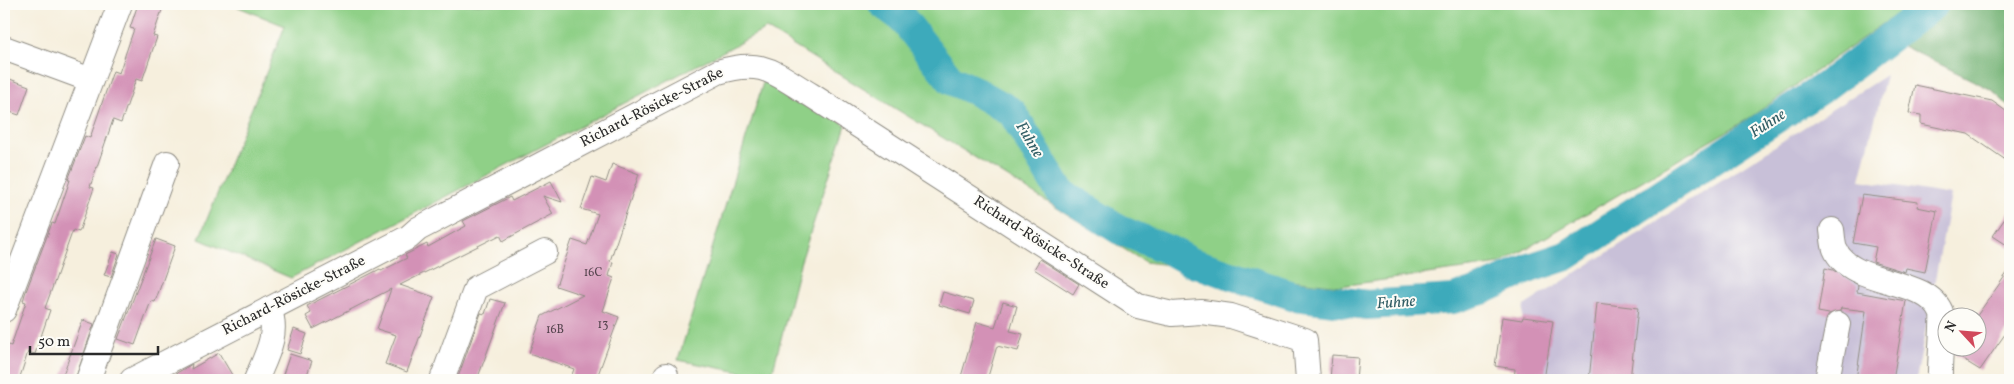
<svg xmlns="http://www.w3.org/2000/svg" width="2014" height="384" font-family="Vollkorn,serif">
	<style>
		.industrial { fill: #c8c0d8 }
		.green { fill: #8fd087; stroke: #5d7e59 }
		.forest { fill: #73b274; stroke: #4f6e50 }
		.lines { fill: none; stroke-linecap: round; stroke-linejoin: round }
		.river { stroke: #3daabb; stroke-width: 30 }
		.building { fill: #d391b6 }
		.minor-casing { stroke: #908d84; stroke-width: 26 }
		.minor { stroke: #fff; stroke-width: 24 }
		.labels { text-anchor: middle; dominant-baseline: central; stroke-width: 4; stroke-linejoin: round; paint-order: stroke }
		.number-label { font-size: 12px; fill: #55444e }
		.street-label { font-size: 15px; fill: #2b2b2b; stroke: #fdfcf7 }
		.water-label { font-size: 16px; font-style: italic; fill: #325e65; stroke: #fdfcf7 }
	</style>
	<rect width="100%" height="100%" fill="#fdfcf7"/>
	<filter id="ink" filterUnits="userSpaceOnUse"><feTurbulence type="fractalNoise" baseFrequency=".02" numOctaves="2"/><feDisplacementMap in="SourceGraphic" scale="10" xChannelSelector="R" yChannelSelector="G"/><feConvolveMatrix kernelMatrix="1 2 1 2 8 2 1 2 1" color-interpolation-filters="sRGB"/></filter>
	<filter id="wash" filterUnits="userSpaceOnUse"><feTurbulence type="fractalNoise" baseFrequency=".0096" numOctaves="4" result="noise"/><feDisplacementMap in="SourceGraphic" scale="20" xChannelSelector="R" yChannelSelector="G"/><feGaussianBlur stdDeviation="1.12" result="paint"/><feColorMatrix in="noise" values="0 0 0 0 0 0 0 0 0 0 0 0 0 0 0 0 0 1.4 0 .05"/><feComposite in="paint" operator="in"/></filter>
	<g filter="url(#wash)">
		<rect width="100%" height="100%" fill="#f6efdd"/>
		<polygon class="industrial" points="1886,75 1860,180 1951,195 1916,380 1514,380 1524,306"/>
		<g class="green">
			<polygon points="231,4 1911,4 1748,119 1500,264 1340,286 1145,262 766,29 291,278 199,239 285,26"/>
			<polygon points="766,73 846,125 800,264 771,378 678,360"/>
		</g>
		<polygon class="forest" points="1954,4 2010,4 2010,107 1990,89 1899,44"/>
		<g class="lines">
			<polyline class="river" points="883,4 902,18 951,80 975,91 1012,112 1060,192 1120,230 1171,251 1191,262 1295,296 1367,305 1453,299 1482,290 1530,268 1566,256 1824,87 1934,4"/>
		</g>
		<g id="blocks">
			<g class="building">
				<polygon points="138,4 155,4 163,7 153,36 157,37 142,81 136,79 121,123 113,120 90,187 94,188 79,232 73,230 45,308 50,310 35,354 28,352 19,380 4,380 4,343 11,346 26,302 23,301 25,294 52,223 55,224 70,180 68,180 85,136 90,138 113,71 119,73 134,29 130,28"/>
				<polygon points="7,78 29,86 19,115 4,110 4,87"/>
				<polygon points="1915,85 1992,101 2010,114 2010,163 1968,134 1921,124 1921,115 1909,113"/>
				<polygon points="612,164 639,174 610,261 613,262 609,276 614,278 603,311 619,317 596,380 570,380 574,369 529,353 542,316 583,295 556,286 572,240 587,245 598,214 581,209 592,177 606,182"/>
				<polygon points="551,181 562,202 543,196 553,214 503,241 500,235 400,285 434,297 407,372 385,364 396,335 377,329 391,289 313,329 306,316 311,313 307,306 380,269 381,271 407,258 405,255 427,244 428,247 466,226 463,221 510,197 512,201"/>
				<polygon points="1862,195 1918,202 1917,207 1937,211 1925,272 1906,268 1905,272 1876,263 1873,262 1876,247 1853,243"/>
				<polygon points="2010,211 2010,247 1993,236"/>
				<polygon points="156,239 175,246 155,302 151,301 135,345 118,339"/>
				<polygon points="113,252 119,254 111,277 104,275"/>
				<polygon points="1040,259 1079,284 1073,294 1034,269"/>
				<polygon points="1825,268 1833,270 1858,285 1857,292 1906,301 1893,380 1856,380 1866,311 1841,308 1840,311 1829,314 1818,312"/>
				<polygon points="2010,269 2010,327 1980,370 1954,354 1955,346 1976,346 1976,317"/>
				<polygon points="943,292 974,301 970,314 939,305"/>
				<polygon points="490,299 505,303 477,380 457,380 481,313 485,314"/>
				<polygon points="1003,302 1017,306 1010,331 1023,334 1018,351 997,346 987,380 960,380 977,322 995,327"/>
				<polygon points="1597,303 1638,308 1630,380 1589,380"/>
				<polygon points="1502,317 1522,320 1523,317 1553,321 1544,380 1514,380 1515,369 1495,366"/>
				<polygon points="83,320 94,324 75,380 61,380"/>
				<polygon points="294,329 307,334 300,354 287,350"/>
				<polygon points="219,353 235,380 171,380 176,377 175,374 192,364 191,369"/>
				<polygon points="290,354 312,361 305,380 281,380"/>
				<polygon points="1332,355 1358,357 1356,380 1330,380"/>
			</g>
		</g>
	</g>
	<g filter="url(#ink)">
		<use href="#blocks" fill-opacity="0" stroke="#908d84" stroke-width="1"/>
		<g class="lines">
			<defs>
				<g id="minor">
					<polyline points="4,48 91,80"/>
					<path d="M1832 230C1833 236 1833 244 1835 249 1851 287 1926 276 1941 312 1944 318 1939 367 1940 380"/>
					<polyline points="4,310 120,4"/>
					<polyline points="88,380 167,163"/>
					<path d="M132 380 409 237 418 229 718 72C763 58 774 73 811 95L1138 306 1172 314 1201 312 1231 316 1305 340 1308 380"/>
					<path d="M256 380C265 358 280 333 269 309"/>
					<polyline points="442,380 476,288 545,252"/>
					<polyline points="665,380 666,375"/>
					<polyline points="1827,380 1838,324"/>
				</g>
			</defs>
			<use href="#minor" class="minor-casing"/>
			<use href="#minor" class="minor"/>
		</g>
	</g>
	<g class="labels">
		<g class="number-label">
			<text x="593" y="273">16C</text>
			<text x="603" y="325">13</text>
			<text x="555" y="330">16B</text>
		</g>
		<g class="street-label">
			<text transform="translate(652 108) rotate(-27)">Richard-Rösicke-Straße</text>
			<text transform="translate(1041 243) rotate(33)">Richard-Rösicke-Straße</text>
			<text transform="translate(294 296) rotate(-27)">Richard-Rösicke-Straße</text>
		</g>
		<g class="water-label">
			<text transform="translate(1768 124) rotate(-33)">Fuhne</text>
			<text transform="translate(1029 140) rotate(59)">Fuhne</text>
			<text transform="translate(1396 303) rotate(-4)">Fuhne</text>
		</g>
	</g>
	<rect width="2014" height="384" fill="none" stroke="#fdfcf7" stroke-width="20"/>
	<g transform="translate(1962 332) rotate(296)"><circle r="24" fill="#fdfcf7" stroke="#a9a8a5"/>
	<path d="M0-4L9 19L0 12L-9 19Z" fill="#d1495b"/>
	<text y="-8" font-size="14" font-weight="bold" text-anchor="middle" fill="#2b2b2b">N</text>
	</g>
	<path d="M30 346v8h128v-8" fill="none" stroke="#2b2b2b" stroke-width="2.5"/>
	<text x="38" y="346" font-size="15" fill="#2b2b2b" stroke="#fdfcf7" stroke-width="4" paint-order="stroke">50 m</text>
</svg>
